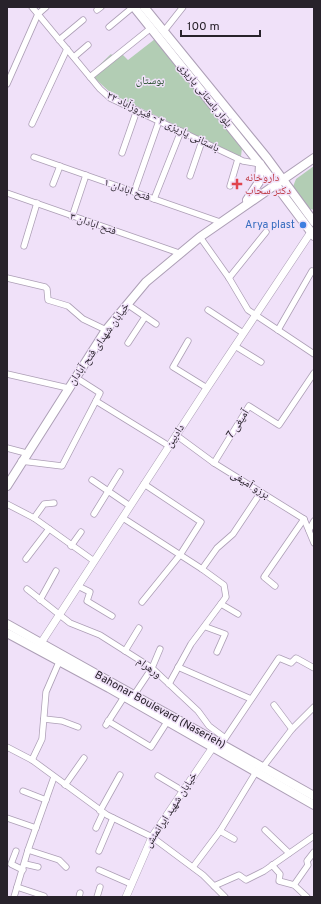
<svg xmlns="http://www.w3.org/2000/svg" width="321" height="904" font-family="Overpass,'Noto Naskh Arabic',sans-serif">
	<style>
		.green { fill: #b2cdb4 }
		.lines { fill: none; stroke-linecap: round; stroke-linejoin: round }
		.minor-casing { stroke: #ad9fb6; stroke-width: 7 }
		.tertiary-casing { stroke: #ad9fb6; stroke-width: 8 }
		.secondary-casing { stroke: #ad9fb6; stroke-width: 10 }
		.minor { stroke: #fff; stroke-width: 5.5 }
		.tertiary { stroke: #fff; stroke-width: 7 }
		.secondary { stroke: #fff; stroke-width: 8 }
		.health-dot { fill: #e0444e; stroke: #f0e1f9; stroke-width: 1.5 }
		.shop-dot { fill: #3f7fe0; stroke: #f0e1f9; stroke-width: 1.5 }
		.labels { text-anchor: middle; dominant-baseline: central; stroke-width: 3; stroke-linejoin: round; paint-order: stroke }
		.park-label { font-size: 11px; fill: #234d29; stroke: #f0e1f9 }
		.street-label { font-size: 11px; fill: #28222b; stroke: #f0e1f9 }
		.health-label { font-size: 11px; fill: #be3a42; stroke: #f0e1f9; text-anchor: start }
		.shop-label { font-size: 11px; fill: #366cbe; stroke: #f0e1f9; text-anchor: end }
	</style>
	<rect width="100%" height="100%" fill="#f0e1f9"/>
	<g class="green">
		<polygon points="155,39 242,148 241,156 238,156 112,94 90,74 111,54 115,58 121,53 128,60"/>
		<polygon points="314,166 314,210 304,207 292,189 296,179"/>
	</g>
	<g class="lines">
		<defs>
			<g id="minor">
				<polyline points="32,7 100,89 110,98 243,161 260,164"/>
				<polyline points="97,10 101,7"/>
				<polyline points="109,27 133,7"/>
				<polyline points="164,31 183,7"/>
				<polyline points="59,40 83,20"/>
				<polyline points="74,57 88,45"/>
				<polyline points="90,77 151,28"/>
				<polyline points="7,84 38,14 46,7"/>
				<polyline points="32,124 67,49"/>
				<polyline points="122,153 137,110"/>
				<polyline points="34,157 220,222"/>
				<polyline points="190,176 202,141"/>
				<polyline points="53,184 60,166"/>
				<polyline points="230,186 238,159"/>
				<polyline points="134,192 159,121"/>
				<polyline points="7,193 179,253"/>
				<polyline points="154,199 181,131"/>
				<polyline points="72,217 86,175"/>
				<polyline points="200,237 229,278 248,310 314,354"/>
				<polyline points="24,246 37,203"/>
				<polyline points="7,278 45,287 47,289 48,300 68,306 83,319 106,330"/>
				<polyline points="229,278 266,232"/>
				<polyline points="127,304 156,324"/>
				<polyline points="208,310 243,333"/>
				<polyline points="278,330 312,271"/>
				<polyline points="188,341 173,367 207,388"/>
				<polyline points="128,343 145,317"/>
				<polyline points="235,346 261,362"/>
				<polyline points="7,374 68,388"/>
				<polyline points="96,401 169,446"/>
				<polyline points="176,435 214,463 304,519 314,543"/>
				<polyline points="7,448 26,453"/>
				<polyline points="21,461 62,466 100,393 75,377"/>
				<polyline points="214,463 249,406 279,425 314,373"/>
				<polyline points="92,480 130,506"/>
				<polyline points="7,504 34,518 94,561"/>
				<polyline points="94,514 120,472"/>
				<polyline points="34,518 44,504 54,503"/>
				<polyline points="123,518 202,569 224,585 226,597 191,644 169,684"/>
				<polyline points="309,530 314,521"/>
				<polyline points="71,546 81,532"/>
				<polyline points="26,559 49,529"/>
				<polyline points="202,569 217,548 233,534 261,492"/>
				<polyline points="78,586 90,592 87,601 112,616"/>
				<polyline points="275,586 264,577 304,519"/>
				<polyline points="27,589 70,623 100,635 152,668 198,711 209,726 225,738"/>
				<polyline points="40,600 56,571"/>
				<polyline points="142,602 180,555 201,522 144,484"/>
				<polyline points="221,604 238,614"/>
				<polyline points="206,627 225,634 217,652"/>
				<polyline points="125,651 139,628"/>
				<polyline points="178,667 251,699"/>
				<polyline points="134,695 152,668 160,649"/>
				<polyline points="274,705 292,729"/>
				<polyline points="44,719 62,721 78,727"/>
				<polyline points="108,721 151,747 167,722"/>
				<polyline points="106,725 124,697"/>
				<polyline points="224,740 279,658 291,663 296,658 314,668"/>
				<polyline points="7,747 32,760 107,815 152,837 203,875 225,897"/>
				<polyline points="32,760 42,739 46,692 59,662"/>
				<polyline points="263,767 292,729 314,707"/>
				<polyline points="158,776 183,791"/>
				<polyline points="65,785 84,758"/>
				<polyline points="23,791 46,800"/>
				<polyline points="100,811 120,775"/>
				<polyline points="7,818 36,828"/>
				<polyline points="96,828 103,813"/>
				<polyline points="265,830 289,853"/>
				<polyline points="220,831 234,839"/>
				<polyline points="28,850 59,860 66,867"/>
				<polyline points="16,851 11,864 23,870"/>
				<polyline points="99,851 113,818"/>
				<polyline points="25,864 38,867"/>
				<polyline points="272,865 280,874 279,881 294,885 307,897"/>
				<polyline points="193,867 220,831 256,772"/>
				<polyline points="99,870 131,884"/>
				<polyline points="294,885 308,865 307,861 314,852"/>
				<polyline points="214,886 239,875 246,880 264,871 314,836"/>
				<polyline points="17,887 44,896"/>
				<polyline points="14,897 28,850 54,777"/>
				<polyline points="79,897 80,893"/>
				<polyline points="97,897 100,887"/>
			</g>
			<g id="tertiary">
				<polyline points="41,643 207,388 311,232"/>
				<polyline points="126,897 152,837 213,747"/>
			</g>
			<g id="secondary">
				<polyline points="134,7 260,164 314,236"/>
				<polyline points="144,7 267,158 314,222"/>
				<polyline points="247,200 259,182 260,164"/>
				<polyline points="7,486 106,330 146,282 200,237 314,158"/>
				<polyline points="7,624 314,796"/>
				<polyline points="7,633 109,688 314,805"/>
			</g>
		</defs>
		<use href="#minor" class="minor-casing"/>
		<use href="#tertiary" class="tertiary-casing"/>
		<use href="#secondary" class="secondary-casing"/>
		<use href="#minor" class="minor"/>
		<use href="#tertiary" class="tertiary"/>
		<use href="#secondary" class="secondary"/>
	</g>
	<path class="health-dot" d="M235 178h4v4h4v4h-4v4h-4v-4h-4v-4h4z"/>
	<circle class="shop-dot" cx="303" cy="225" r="4"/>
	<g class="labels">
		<g class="park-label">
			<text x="150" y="81">بوستان</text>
		</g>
		<g class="street-label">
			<text transform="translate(205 95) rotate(51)">بلوار باستانی پاریزی</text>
			<text transform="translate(163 122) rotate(26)">باستانی پاریزی ۲ - فیروزآباد ۲۲</text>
			<text transform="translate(127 190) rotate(19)">فتح ابادان ۱</text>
			<text transform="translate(93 224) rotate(19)">فتح ابادان ۳</text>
			<text transform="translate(99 344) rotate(-55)">خیابان شهدای فتح آبادان</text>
			<text transform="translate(238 424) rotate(-57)">آمیغی 7</text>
			<text transform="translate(175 436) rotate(-57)">دادبین</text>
			<text transform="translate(250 485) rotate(32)">برزو آمیغی</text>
			<text transform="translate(149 668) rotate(37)">ورهرام</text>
			<text transform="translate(160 710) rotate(29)">Bahonar Boulevard (Naserieh)</text>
			<text transform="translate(171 810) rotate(-57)">خیابان شهید ایرانمنش</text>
		</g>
		<g class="health-label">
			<text x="245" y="178">داروخانه<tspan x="245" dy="13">دکتر سحاب</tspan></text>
		</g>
		<g class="shop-label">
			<text x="295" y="225">Arya plast</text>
		</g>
	</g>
	<rect width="321" height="904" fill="none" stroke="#28222b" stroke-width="16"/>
	<path d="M181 30v6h79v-6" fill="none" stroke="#28222b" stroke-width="2"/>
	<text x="187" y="30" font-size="12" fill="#28222b" stroke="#f0e1f9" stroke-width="3" paint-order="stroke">100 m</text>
</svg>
